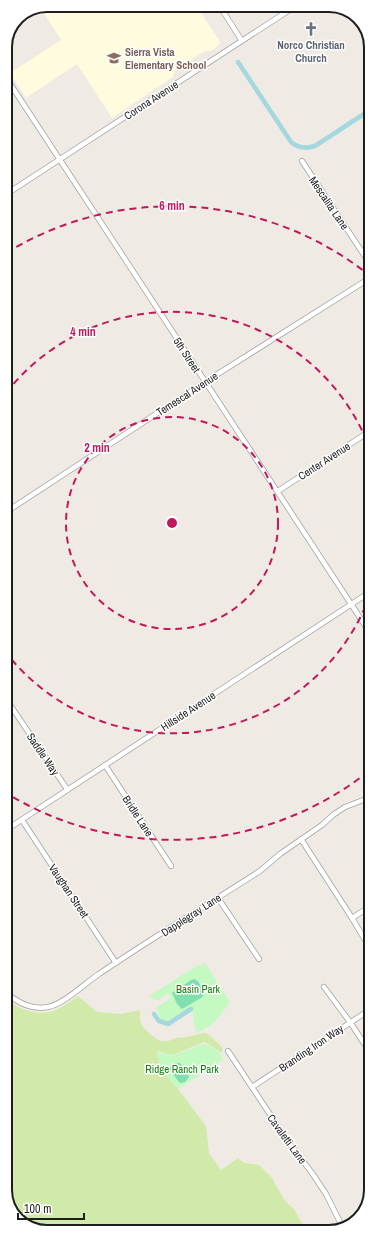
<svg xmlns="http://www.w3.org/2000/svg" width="376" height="1237" font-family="'Archivo Narrow',sans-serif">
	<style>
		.education { fill: #fffbde }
		.grass { fill: #d2eaa9 }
		.park { fill: #c4fac1 }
		.pitch { fill: #81dfaf }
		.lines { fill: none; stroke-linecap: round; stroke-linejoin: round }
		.canal { stroke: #a4d8de; stroke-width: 4.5 }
		.minor-casing { stroke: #a2a2a2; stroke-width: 6 }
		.minor { stroke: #fff; stroke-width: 4.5 }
		.ring { fill: none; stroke: #c2185b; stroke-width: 2; stroke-dasharray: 7 5 }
		.labels { text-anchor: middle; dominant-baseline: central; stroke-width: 3; stroke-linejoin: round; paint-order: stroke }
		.worship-label { font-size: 11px; font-weight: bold; fill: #5b616d; stroke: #fff }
		.education-label { font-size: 11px; font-weight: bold; fill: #785e54; stroke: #fff; text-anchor: start }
		.street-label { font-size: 11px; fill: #1e1e1e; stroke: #fff }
		.park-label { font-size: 11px; fill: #107f0a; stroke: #fff }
		.rim { fill: none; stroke: #1e1e1e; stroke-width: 2 }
		.centre { fill: #c2185b; stroke: #fff; stroke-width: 2 }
		.ring-label { font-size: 12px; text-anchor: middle; font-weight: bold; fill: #c2185b; stroke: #fff; stroke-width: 3; stroke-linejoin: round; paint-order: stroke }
	</style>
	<rect width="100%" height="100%" fill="#efeae4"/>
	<polygon class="education" points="53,5 196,5 221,43 211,51 205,51 175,70 173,77 112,118 77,64 26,98 10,73 61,40 43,12"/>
	<path class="grass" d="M78 996 97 1012 121 1014 140 1010V1021L143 1027 151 1035 160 1041H168L176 1038 187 1037 204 1033 208 1034 222 1047V1053L207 1043 204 1042 175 1054H168L157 1051 161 1069 178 1089 206 1126 209 1153 221 1170 238 1158 244 1163 259 1165 272 1178 285 1201 294 1209 304 1227 305 1231 44 1232 20 1222 6 1200V999C18 1009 35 1015 50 1012 59 1010 71 1001 78 996Z"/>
	<g class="park">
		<path d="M205 963 230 1002C219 1017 214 1026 196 1033L192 1008 190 1007 168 1021 161 1020 156 1008 171 998 168 993 158 1000 148 997 198 965 199 966Z"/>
		<path d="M202 1044C208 1044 217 1048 220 1054 221 1056 222 1058 223 1060L178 1089 161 1069 156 1052C178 1057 182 1052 202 1044Z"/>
	</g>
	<g class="pitch">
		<polygon points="194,979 198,981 204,992 204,995 201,998 182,1009 177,1004 172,993 191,980"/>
		<polygon points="175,1063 180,1063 188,1072 189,1077 185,1082 180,1083 178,1081 170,1070 170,1067"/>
	</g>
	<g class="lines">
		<g class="canal">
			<path d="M238 62 291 142C298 148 306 149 315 146L370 110"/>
			<polyline points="154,1014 159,1021 168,1024 191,1009"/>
		</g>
		<defs>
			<g id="minor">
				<polyline points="219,5 242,41"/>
				<polyline points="5,76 370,633"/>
				<polyline points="302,161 370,264"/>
				<polyline points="5,195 297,5"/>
				<polyline points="278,491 370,431"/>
				<polyline points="6,512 205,382 370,278"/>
				<polyline points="6,699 67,789"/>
				<polyline points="105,765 171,866"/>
				<polyline points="22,820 116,963"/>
				<polyline points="6,830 370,592"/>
				<polyline points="301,839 352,918 371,950"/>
				<polyline points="218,898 259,959"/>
				<polyline points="352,918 371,906"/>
				<polyline points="324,987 350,1022 371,1054"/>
				<path d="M6 993C19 1003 31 1010 48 1007 64 1004 85 983 99 974 152 938 207 905 260 871L280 854 322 825 333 815 345 807 371 797"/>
				<polyline points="228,1051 289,1143 312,1173 326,1194 343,1228"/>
				<polyline points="252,1087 371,1009"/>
			</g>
		</defs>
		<use href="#minor" class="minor-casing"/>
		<use href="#minor" class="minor"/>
	</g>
	<g class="ring">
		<circle cx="172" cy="523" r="106"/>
		<path d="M370 595A211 211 0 0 1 7 654M6 393A211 211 0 0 1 370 449"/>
		<path d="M369 771A317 317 0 0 1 6 793M6 253A317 317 0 0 1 369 275"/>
	</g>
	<defs>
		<symbol id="church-bare" viewBox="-9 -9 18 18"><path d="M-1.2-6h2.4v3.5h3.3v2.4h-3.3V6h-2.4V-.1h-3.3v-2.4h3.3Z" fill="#6b7280" stroke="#fff" stroke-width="2.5" paint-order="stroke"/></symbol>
		<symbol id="school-bare" viewBox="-9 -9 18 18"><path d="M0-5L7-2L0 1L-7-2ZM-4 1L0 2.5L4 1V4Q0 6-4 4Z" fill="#8d6e63" stroke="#fff" stroke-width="2.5" paint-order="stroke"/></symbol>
	</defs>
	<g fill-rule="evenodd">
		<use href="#church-bare" x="301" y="19" width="20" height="20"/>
		<use href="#school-bare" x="104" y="48" width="20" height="20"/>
	</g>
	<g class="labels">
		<g class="worship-label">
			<text x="311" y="45">Norco Christian<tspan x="311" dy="13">Church</tspan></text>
		</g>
		<g class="education-label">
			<text x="125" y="52">Sierra Vista<tspan x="125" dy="13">Elementary School</tspan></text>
		</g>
		<g class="street-label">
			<text transform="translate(151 100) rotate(-33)">Corona Avenue</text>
			<text transform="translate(329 203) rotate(56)">Mescalita Lane</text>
			<text transform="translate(187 355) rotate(57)">5th Street</text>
			<text transform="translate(187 394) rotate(-33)">Temescal Avenue</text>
			<text transform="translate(324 461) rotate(-33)">Center Avenue</text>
			<text transform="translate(188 711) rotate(-33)">Hillside Avenue</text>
			<text transform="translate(43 754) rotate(56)">Saddle Way</text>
			<text transform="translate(138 816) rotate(57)">Bridle Lane</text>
			<text transform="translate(69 891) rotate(56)">Vaughan Street</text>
			<text transform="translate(191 915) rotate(-33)">Dapplegray Lane</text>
			<text transform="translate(311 1048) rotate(-34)">Branding Iron Way</text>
			<text transform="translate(287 1139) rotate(54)">Cavaletti Lane</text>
		</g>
		<g class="park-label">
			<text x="198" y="989">Basin Park</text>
			<text x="182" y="1069">Ridge Ranch Park</text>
		</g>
	</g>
	<path d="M0 0H376V1237H0ZM47 12H329A35 35 0 0 1 364 47V1190A35 35 0 0 1 329 1225H47A35 35 0 0 1 12 1190V47A35 35 0 0 1 47 12Z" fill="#fff" fill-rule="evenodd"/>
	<path class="rim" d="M47 12H329A35 35 0 0 1 364 47V1190A35 35 0 0 1 329 1225H47A35 35 0 0 1 12 1190V47A35 35 0 0 1 47 12Z"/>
	<circle cx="172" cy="523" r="6" class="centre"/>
	<g class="ring-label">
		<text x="172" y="210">6 min</text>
		<text x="83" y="336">4 min</text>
		<text x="97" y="452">2 min</text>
	</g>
	<path d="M18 1213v6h66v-6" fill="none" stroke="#1e1e1e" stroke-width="2"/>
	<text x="24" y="1213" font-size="12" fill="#1e1e1e" stroke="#ffffff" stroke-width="3" paint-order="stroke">100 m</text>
</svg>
